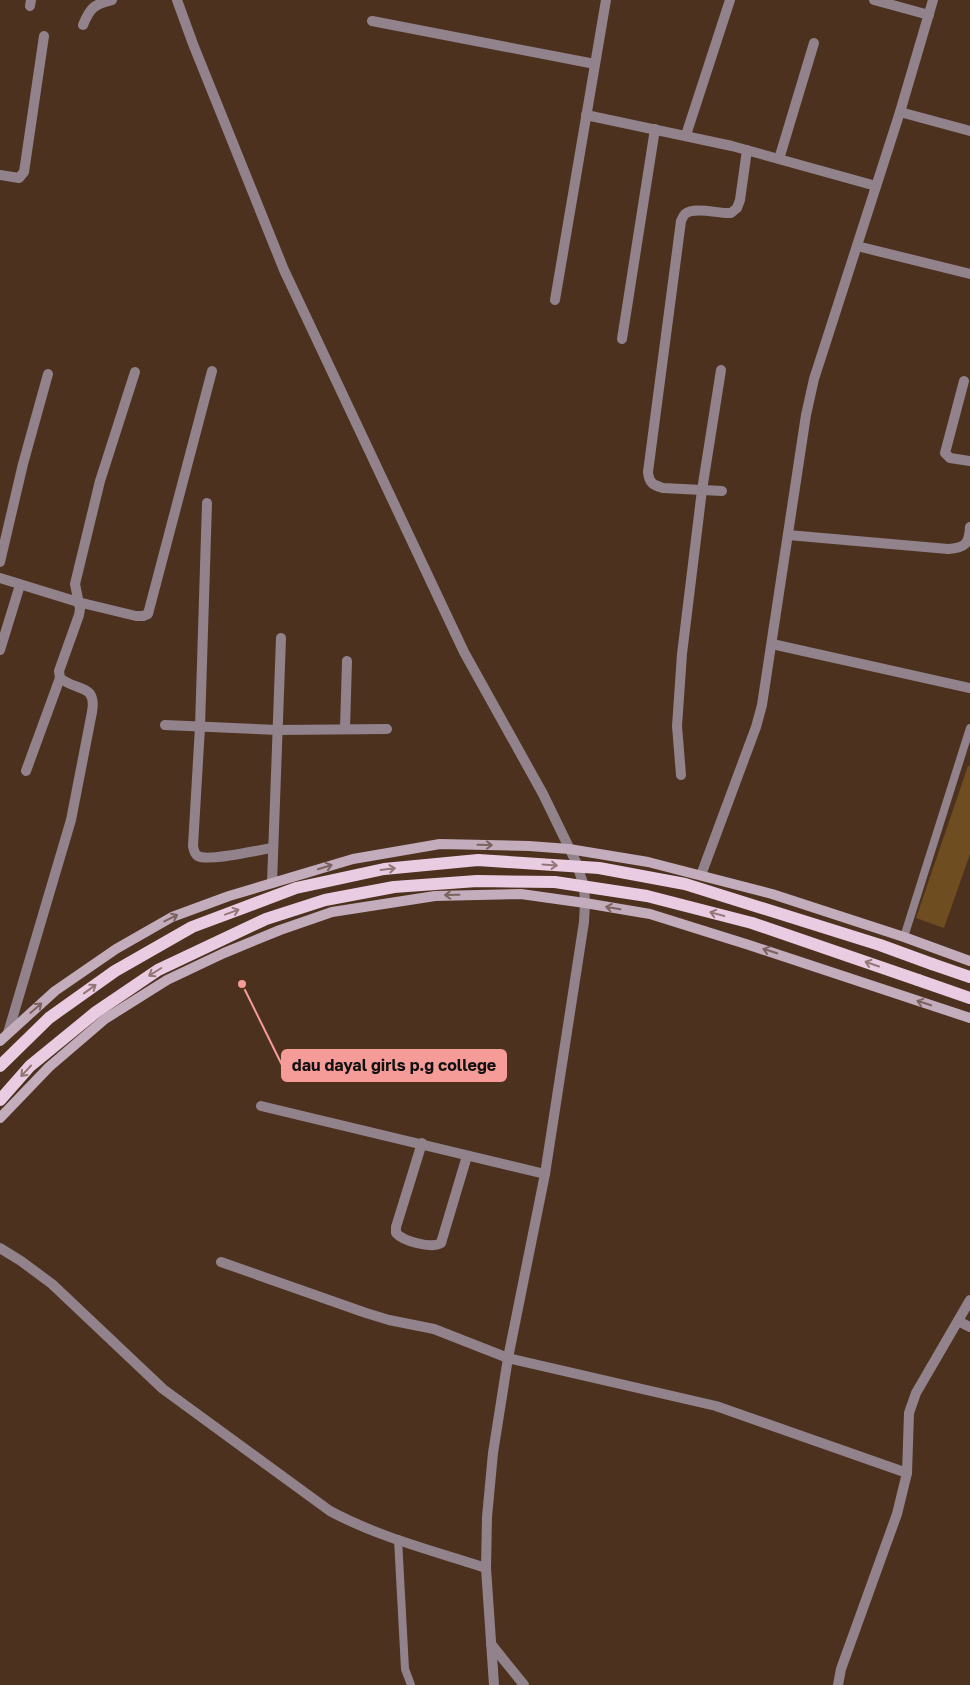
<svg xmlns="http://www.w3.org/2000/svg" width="970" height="1685" font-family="'Golos Text',sans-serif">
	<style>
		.building { fill: #6e4d21 }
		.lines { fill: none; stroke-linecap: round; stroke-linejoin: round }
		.service { stroke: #91828c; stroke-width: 8 }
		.minor { stroke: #91828c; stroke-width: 10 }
		.tertiary { stroke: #91828c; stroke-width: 10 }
		.secondary { stroke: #c3acbc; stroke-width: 10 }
		.primary { stroke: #e9cce1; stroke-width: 12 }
		.primary-bridge { stroke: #e9cce1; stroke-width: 12 }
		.oneway { stroke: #7c625e }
		.oneway2 { stroke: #937776 }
		.leader { fill: none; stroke: #f59b98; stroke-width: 2 }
		.callout-dot { fill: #f59b98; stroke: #4c311f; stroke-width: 2 }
		.callout { fill: #f59b98; stroke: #f59b98; stroke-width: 2 }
		.callout-label { font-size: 16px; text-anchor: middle; font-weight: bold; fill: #111 }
	</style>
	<rect width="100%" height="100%" fill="#4c311f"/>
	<polygon class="building" points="968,766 970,766 970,854 944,928 916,918"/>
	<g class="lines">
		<g class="service">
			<polyline points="904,937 970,728"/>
			<polyline points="398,1539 405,1669 411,1685"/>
		</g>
		<g class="minor">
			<polyline points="874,0 929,15"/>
			<polyline points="30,6 31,0"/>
			<polyline points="372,21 595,64"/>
			<path d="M83 25C90 8 94 4 112 0"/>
			<polyline points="900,112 970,131"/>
			<polyline points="586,115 732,146 876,186"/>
			<polyline points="686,135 730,0"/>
			<polyline points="779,159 814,43"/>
			<polyline points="0,175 19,178 24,172 44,36"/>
			<polyline points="857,246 970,274"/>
			<polyline points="555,300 606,0"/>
			<polyline points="622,339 655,129"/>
			<polyline points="964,381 945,453 950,458 970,461"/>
			<path d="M722 491 663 488C653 485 649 483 648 472L681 221C682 219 683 216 685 214 694 206 719 214 731 213L737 208 740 200 747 150"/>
			<path d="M207 503 200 727 193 846C194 850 194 854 198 856 209 862 258 850 272 848"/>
			<path d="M788 535 948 549C965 548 969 544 970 527"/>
			<polyline points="0,562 23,464 48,374"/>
			<polyline points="0,578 78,602 136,616 143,616 148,614 212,371"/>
			<polyline points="772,644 970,688"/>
			<polyline points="0,650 20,585"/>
			<polyline points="165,725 278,730 387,729"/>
			<polyline points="345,729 347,661"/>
			<polyline points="26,771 60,678"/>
			<polyline points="681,775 677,726 682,654 702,490 721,370"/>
			<polyline points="272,883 281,638"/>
			<path d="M8 1033 71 820 92 712C97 683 77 692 60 678L59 671 79 615 80 609 75 584 100 481 135 372"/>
			<polyline points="261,1106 545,1174"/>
			<path d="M422 1143 396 1227V1233C403 1241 431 1249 441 1243L467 1156"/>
			<path d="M0 1248 21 1261 52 1284 163 1389 330 1511C378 1537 434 1551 486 1568"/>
			<polyline points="221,1262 366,1313 389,1320 434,1329 508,1358 716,1406 907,1473"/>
			<polyline points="958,1321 970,1327"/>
			<polyline points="491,1644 524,1685"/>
			<polyline points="838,1685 841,1669 897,1514 907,1473 909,1413 916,1393 970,1300"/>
		</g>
		<g class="tertiary">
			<polyline points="177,0 193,44 284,270 464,652 543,794 576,862 584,886 585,903 584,922 545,1174 508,1358 493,1453 487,1517 486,1568 494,1685"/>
			<polyline points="701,875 756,727 762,705 806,415 814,379 900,112 933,0"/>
		</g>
		<g class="secondary">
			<polyline points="0,1041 55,991 116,949 172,917 229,896 353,859 440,844 529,846 569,849 648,862 772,894 904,937 970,961"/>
			<polyline points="0,1118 49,1067 105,1019 167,980 224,953 280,930 332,912 435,896 521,894 585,903 650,914 749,945 970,1018"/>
		</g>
		<g class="primary">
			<polyline points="932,964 970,977"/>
			<polyline points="918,980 970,998"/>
		</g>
		<g class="primary-bridge">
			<polyline points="0,1066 49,1018 115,971 192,927 296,888 384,869 478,860 599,868 685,884 880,945 932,964"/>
			<polyline points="0,1100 30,1066 96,1012 158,970 266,919 325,900 394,887 477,881 555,882 647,896 752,923 918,980"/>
		</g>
	</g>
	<defs><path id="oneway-shaft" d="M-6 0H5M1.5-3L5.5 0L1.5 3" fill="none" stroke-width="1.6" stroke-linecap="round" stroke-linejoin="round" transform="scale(1.25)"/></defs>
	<g class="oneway">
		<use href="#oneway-shaft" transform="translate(485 845) rotate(1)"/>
		<use href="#oneway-shaft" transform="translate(325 867) rotate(-17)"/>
		<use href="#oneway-shaft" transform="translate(452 895) rotate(179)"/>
		<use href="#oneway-shaft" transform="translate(613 908) rotate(-170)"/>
		<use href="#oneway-shaft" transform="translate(171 918) rotate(-26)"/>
		<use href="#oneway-shaft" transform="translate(770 951) rotate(-162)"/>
		<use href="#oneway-shaft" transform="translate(924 1003) rotate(-162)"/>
		<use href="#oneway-shaft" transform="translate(36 1008) rotate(-41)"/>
	</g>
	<g class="oneway2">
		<use href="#oneway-shaft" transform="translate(550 865) rotate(4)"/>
		<use href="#oneway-shaft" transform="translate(388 869) rotate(-7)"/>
		<use href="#oneway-shaft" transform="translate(232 912) rotate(-20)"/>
		<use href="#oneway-shaft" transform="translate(717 914) rotate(-165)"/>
		<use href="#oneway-shaft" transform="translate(872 964) rotate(-161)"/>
		<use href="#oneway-shaft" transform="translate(155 972) rotate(148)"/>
		<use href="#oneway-shaft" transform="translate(90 989) rotate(-36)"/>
		<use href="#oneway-shaft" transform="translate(26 1071) rotate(133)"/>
	</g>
	<path class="leader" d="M242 984L282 1065"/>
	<circle class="callout-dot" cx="242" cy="984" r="5"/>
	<rect class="callout" x="282" y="1050" width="224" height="31" rx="5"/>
	<g class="callout-label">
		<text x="394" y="1071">dau dayal girls p.g college</text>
	</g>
</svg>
